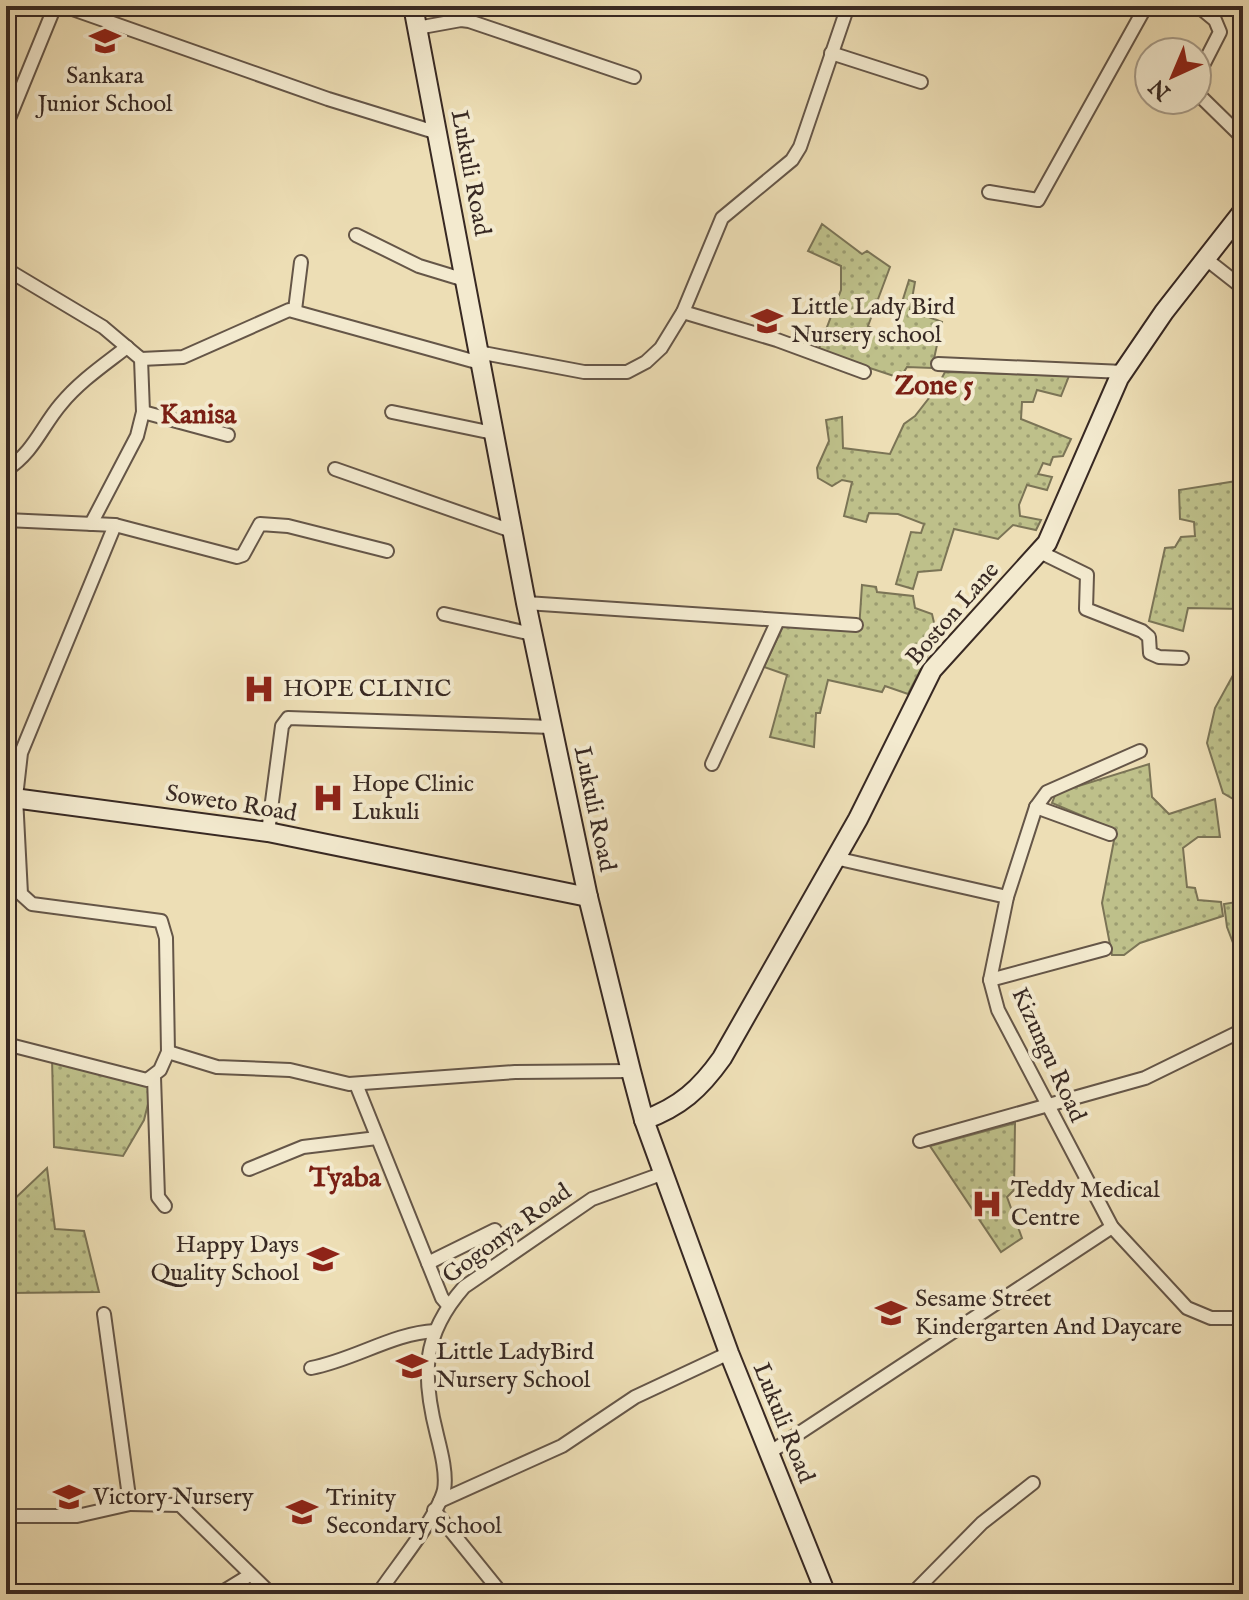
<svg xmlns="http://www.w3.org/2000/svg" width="1249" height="1600" font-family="'IM FELL English',serif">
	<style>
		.grass { fill: url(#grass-dots); stroke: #7b7456; stroke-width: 2 }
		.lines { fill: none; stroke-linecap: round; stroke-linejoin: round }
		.street-casing { stroke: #655648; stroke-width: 16 }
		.secondary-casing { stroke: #382923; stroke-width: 22 }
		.street { stroke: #f3eacf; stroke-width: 12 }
		.secondary { stroke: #f3eacf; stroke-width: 18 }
		.labels { text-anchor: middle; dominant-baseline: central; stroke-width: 8; stroke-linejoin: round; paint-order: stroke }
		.poi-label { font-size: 24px; fill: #382923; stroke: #f3eacf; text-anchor: start }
		.street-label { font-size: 24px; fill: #382923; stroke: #f3eacf }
		.quarter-label { font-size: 28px; font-weight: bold; fill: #7a1f14; stroke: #f3eacf }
	</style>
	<defs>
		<pattern id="grass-dots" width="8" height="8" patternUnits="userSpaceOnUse" patternTransform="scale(2)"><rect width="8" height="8" fill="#bec08a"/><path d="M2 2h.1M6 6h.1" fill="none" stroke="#9b9c70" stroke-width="1.8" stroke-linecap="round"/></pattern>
	</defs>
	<rect width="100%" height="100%" fill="#eddeb5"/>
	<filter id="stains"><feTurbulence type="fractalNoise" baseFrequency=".0025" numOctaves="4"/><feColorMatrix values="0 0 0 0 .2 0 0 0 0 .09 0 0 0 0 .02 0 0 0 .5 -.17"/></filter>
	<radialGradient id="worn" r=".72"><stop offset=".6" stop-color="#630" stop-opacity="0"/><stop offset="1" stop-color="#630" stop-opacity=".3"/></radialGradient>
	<g class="grass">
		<polygon points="822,224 862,254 867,251 890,267 868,326 884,335 893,331 909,280 915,282 910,310 942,322 932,368 907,367 900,378 818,351 841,290 841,266 808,251"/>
		<polygon points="945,372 1069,376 1061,396 1037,390 1033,402 1022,402 1021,419 1071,439 1063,456 1053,457 1050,465 1043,463 1038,474 1052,477 1047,490 1027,485 1019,505 1020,516 1041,520 1036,530 1013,525 998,539 954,529 941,570 918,572 913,589 896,584 911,532 921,533 924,524 898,514 869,513 866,522 844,516 852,482 842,480 832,486 818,478 817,468 829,441 826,420 842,417 843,448 890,454 904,424 915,416 936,389"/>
		<polygon points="1243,480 1243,609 1188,608 1183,631 1149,621 1165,548 1175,547 1181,537 1195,536 1194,522 1180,519 1179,490"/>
		<path d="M862 585 876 587 877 592 913 596 915 608 932 614C941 641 920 669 908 694L885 686 882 692 828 680 820 713H816L814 747 770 737 787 675 764 667 785 622 859 630Z"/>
		<polygon points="1243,657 1243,969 1227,927 1224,904 1243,901 1240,803 1223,793 1207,743 1215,708"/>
		<polygon points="1149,764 1152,797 1169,814 1215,799 1220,837 1198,837 1183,848 1187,887 1195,888 1198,900 1221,902 1223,916 1140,943 1124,955 1112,955 1102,903 1116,830 1052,803 1056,793"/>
		<polygon points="52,1057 153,1084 144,1120 123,1156 54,1147"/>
		<polygon points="1015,1123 1014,1190 1007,1197 1022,1238 1001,1252 930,1146"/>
		<polygon points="47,1168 55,1229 84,1231 99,1292 9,1293 6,1207"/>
	</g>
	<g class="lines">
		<defs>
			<g id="street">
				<polyline points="64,6 328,99 438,133"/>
				<polyline points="417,28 461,20 469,21 634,77"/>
				<polyline points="831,53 921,82"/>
				<polyline points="1197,77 1220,32 1215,20 1198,6"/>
				<polyline points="1197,93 1243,138"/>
				<polyline points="6,126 55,6"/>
				<polyline points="989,192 1038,200 1146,6"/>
				<polyline points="356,235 419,266 465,280"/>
				<polyline points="1206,259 1243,288"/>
				<polyline points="6,269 103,327 141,359 183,357 289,310 480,363"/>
				<polyline points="295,310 301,262"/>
				<polyline points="683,312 777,340 864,372"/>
				<polyline points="478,352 584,372 627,372 646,362 661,348 683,312 722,218 792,160 800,147 848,6"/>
				<polyline points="938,364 1124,372"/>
				<polyline points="143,412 228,435"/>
				<polyline points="392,412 493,433"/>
				<polyline points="335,469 512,531"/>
				<path d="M6 470C34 452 42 426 61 404 80 381 104 365 127 347"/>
				<polyline points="6,520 115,525 237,557 243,555 260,524 288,526 387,551"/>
				<polyline points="91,524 137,436 143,412 141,359"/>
				<polyline points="1040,552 1087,575 1086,609 1142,631 1149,637 1150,653 1159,657 1182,658"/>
				<polyline points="526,603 856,625"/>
				<polyline points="444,614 532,634"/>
				<polyline points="712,764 778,620"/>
				<polyline points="1036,807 1110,834"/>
				<polyline points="268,832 282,726 288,718 552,727"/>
				<polyline points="835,858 1007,897 990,980 998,1010 1112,1227 1187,1308 1211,1318 1243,1318"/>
				<polyline points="1007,897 1036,807 1047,792 1140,751"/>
				<polyline points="990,980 1105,949"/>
				<polyline points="6,1044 147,1080 160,1070 168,1052 166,938 161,921 32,904 21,894 16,797 21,753 115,525"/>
				<polyline points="168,1052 217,1067 290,1070 349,1084 515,1072 631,1071"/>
				<polyline points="154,1077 158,1197 165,1206"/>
				<polyline points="356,1084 442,1298 448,1305"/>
				<polyline points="920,1141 1145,1078 1243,1030"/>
				<polyline points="249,1169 303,1147 377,1138"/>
				<polyline points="428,1263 495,1230"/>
				<polyline points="104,1314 130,1504 180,1505 271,1594"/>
				<path d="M311 1368C354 1360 393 1333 435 1331"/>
				<polyline points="769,1453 1112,1227"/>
				<polyline points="440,1501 562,1446 635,1397 729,1353"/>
				<polyline points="434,1510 502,1594"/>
				<polyline points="6,1516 77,1516 130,1504"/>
				<polyline points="219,1594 250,1575"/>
				<path d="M378 1594C395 1568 437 1518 444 1490 447 1474 441 1451 437 1435 422 1376 421 1336 464 1287L592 1199 664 1173"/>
				<polyline points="912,1594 982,1523 1033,1483"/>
			</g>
			<g id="secondary">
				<polyline points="413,6 526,603 588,897 631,1071 644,1120 729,1353 826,1594"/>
				<polyline points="6,797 268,832 588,897"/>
				<path d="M644 1120C680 1107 700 1089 722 1058L858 819 932 670 1047 543 1119 378 1164 312 1243 211"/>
			</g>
		</defs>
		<use href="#street" class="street-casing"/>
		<use href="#secondary" class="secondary-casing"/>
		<use href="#street" class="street"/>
		<use href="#secondary" class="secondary"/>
	</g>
	<defs>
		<symbol id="school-bare" viewBox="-9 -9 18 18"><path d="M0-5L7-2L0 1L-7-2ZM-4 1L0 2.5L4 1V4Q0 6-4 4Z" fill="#8f2418" stroke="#f3eacf" stroke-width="2.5" paint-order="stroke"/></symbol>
		<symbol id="hospital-bare" viewBox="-9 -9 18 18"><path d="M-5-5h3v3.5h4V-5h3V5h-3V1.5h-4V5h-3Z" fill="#8f2418" stroke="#f3eacf" stroke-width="2.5" paint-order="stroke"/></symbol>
	</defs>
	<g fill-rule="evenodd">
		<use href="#school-bare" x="83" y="19" width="44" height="44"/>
		<use href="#school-bare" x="745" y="299" width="44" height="44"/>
		<use href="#hospital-bare" x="237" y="667" width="44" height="44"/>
		<use href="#hospital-bare" x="306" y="776" width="44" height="44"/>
		<use href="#hospital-bare" x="965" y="1182" width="44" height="44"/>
		<use href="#school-bare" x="301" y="1237" width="44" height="44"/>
		<use href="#school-bare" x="869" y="1291" width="44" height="44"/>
		<use href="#school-bare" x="390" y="1344" width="44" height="44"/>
		<use href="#school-bare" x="47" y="1475" width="44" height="44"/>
		<use href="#school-bare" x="280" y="1490" width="44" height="44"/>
	</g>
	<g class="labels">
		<g class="poi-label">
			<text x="105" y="76" text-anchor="middle">Sankara<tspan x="105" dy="28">Junior School</tspan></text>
			<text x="791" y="307">Little Lady Bird<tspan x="791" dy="28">Nursery school</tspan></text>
			<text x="283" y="689">HOPE CLINIC</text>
			<text x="352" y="784">Hope Clinic<tspan x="352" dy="28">Lukuli</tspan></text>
			<text x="1011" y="1190">Teddy Medical<tspan x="1011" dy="28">Centre</tspan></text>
			<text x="299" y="1245" text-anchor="end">Happy Days<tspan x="299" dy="28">Quality School</tspan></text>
			<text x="915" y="1299">Sesame Street<tspan x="915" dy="28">Kindergarten And Daycare</tspan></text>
			<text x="436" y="1352">Little LadyBird<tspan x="436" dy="28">Nursery School</tspan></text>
			<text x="93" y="1497">Victory Nursery</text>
			<text x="326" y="1498">Trinity<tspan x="326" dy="28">Secondary School</tspan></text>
		</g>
		<g class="street-label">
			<text transform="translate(470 173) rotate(79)">Lukuli Road</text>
			<text transform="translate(953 614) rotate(-49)">Boston Lane</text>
			<text transform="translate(231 804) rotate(9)">Soweto Road</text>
			<text transform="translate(594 809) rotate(78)">Lukuli Road</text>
			<text transform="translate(1048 1055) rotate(65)">Kizungu Road</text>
			<text transform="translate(507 1234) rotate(-36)">Gogonya Road</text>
			<text transform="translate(783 1423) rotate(68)">Lukuli Road</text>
		</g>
		<g class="quarter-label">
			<text x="934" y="386">Zone 5</text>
			<text x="198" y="415">Kanisa</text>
			<text x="345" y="1178">Tyaba</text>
		</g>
	</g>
	<rect width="1249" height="1600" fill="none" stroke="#eddeb5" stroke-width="32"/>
	<rect x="8" y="8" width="1233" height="1584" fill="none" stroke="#382923" stroke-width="4"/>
	<rect x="16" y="16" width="1217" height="1568" fill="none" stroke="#382923" stroke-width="2"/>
	<g transform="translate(1173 76) rotate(224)"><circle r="38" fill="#f3eacf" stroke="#a89d8a" stroke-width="2"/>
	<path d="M0-6L14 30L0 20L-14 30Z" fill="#8f2418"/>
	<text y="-12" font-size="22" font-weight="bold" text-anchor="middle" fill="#382923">N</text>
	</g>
	<rect width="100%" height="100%" filter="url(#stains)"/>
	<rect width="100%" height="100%" fill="url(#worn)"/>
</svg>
